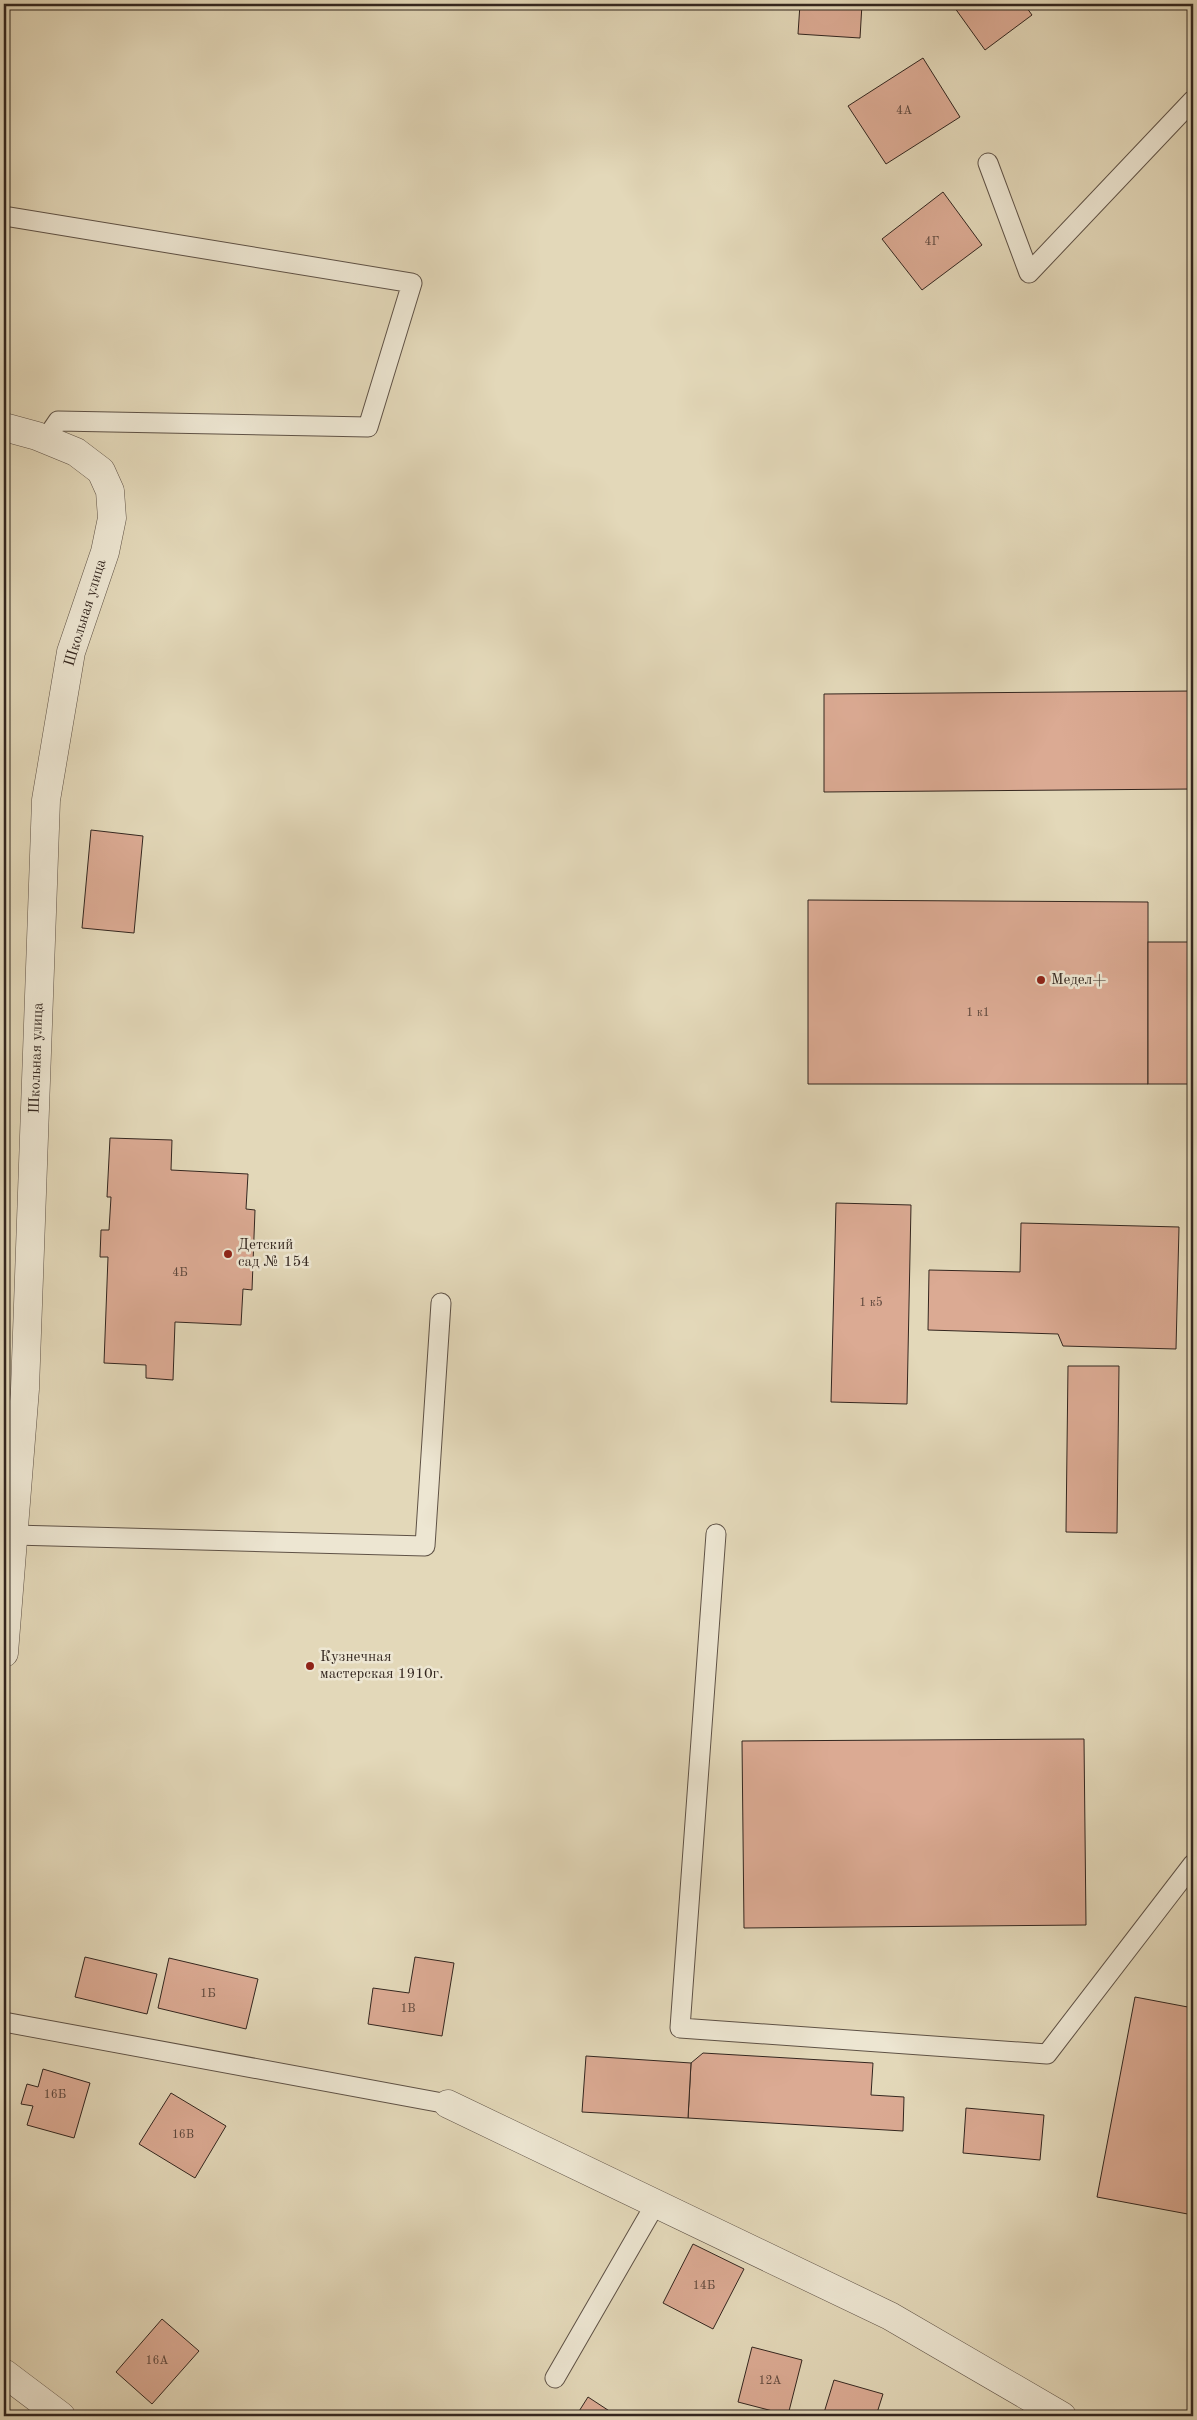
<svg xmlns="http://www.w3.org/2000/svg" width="1197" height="2420" font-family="'Old Standard TT',serif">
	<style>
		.building { fill: #dbaa93; stroke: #33261f }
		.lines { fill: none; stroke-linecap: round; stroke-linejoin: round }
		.service-casing { stroke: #5f5246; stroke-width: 21 }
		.minor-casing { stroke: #5f5246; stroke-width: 29 }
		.service { stroke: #ede6d2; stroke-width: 19 }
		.minor { stroke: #ede6d2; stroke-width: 28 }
		.poi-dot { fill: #8f2418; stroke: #ede6d2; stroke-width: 2 }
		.labels { text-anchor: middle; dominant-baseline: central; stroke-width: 5; stroke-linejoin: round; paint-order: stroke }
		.number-label { font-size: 12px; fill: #5d473c }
		.street-label { font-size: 15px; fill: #33261f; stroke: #ede6d2 }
		.poi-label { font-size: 15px; fill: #33261f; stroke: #ede6d2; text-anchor: start }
	</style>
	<rect width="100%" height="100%" fill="#e3d8b9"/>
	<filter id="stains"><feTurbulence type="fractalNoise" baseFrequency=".004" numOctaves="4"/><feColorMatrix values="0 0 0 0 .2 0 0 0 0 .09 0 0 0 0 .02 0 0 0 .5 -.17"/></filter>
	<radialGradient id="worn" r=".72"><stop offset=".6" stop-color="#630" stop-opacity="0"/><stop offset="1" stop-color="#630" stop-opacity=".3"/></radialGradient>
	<g class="building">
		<polygon points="800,4 862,4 860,38 798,34"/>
		<polygon points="952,4 1024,4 1032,15 985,50"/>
		<polygon points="923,58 960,117 886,164 848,106"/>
		<polygon points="943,192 982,245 922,290 882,239"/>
		<polygon points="1193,691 1193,789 824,792 824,694"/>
		<polygon points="91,830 143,836 134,933 82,928"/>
		<polygon points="808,900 1148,902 1148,1084 808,1084"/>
		<rect x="1148" y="942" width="45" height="142"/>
		<polygon points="110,1138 172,1140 171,1170 248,1174 246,1209 255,1210 252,1290 243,1289 241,1325 175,1322 173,1380 146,1378 146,1365 104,1363 108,1257 100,1257 101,1230 109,1230 111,1197 107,1197"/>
		<polygon points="836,1203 911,1205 907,1404 831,1402"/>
		<polygon points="1021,1223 1179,1227 1176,1349 1063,1346 1058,1334 928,1330 929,1270 1020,1272"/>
		<polygon points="1068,1366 1119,1366 1117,1533 1066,1532"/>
		<polygon points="1084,1739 1086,1925 744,1928 742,1741"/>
		<polygon points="85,1957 157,1974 147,2014 75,1997"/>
		<polygon points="415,1957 454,1963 442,2036 368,2024 373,1988 409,1993"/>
		<polygon points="169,1958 258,1979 246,2029 158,2008"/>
		<polygon points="1135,1997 1193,2008 1193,2215 1097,2197"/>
		<polygon points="703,2053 873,2063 871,2095 904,2097 903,2131 688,2118 691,2063"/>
		<polygon points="586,2056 691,2063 688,2118 582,2112"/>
		<polygon points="43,2069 90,2083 74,2138 27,2125 33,2106 21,2104 27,2084 38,2087"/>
		<polygon points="171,2093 226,2126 195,2178 139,2144"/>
		<polygon points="966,2108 1044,2115 1040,2160 963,2153"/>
		<polygon points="693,2244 744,2269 713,2329 663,2303"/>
		<polygon points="162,2319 199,2351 152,2404 116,2372"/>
		<polygon points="752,2347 802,2360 788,2415 738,2402"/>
		<polygon points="834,2380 883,2394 876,2416 823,2416"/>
		<polygon points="588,2397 617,2416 576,2416"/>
	</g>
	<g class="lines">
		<defs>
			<g id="service">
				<polyline points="988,163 1029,273 1193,100"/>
				<polyline points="4,216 412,283 368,427 58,421 45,440"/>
				<polyline points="716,1534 680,2028 1047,2054 1193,1864"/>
				<polyline points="14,1535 425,1546 441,1303"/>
				<polyline points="4,2022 448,2104"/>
				<polyline points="555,2378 656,2203"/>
			</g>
			<g id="minor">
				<polyline points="4,427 37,436 76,452 101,471 110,491 112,518 105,552 71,652 46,800 25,1389 4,1653"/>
				<polyline points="448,2104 890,2316 1062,2416"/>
				<polyline points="4,2373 61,2416"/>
			</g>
		</defs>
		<use href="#service" class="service-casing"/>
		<use href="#minor" class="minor-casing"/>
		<use href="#service" class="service"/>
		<use href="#minor" class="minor"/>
	</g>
	<g class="poi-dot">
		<circle cx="1041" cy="980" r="5"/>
		<circle cx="228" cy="1254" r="5"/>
		<circle cx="310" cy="1666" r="5"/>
	</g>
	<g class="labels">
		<g class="number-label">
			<text x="904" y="111">4А</text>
			<text x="932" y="242">4Г</text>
			<text x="978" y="1013">1 к1</text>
			<text x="180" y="1273">4Б</text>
			<text x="871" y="1303">1 к5</text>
			<text x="208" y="1994">1Б</text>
			<text x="408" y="2009">1В</text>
			<text x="55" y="2095">16Б</text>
			<text x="183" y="2135">16В</text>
			<text x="704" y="2286">14Б</text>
			<text x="157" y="2361">16А</text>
			<text x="770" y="2381">12А</text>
		</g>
		<g class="street-label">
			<text transform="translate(86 613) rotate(-73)">Школьная улица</text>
			<text transform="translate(37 1058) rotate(-88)">Школьная улица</text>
		</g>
		<g class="poi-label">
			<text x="1051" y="980">Медел+</text>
			<text x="238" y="1245">Детский<tspan x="238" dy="17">сад № 154</tspan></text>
			<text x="320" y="1657">Кузнечная<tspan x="320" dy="17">мастерская 1910г.</tspan></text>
		</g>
	</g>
	<rect width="1197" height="2420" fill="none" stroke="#e3d8b9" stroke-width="20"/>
	<rect x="5" y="5" width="1187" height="2410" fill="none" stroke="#33261f" stroke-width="2.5"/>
	<rect x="10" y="10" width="1177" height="2400" fill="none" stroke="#33261f"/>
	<rect width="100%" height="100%" filter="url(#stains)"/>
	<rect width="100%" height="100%" fill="url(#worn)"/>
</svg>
